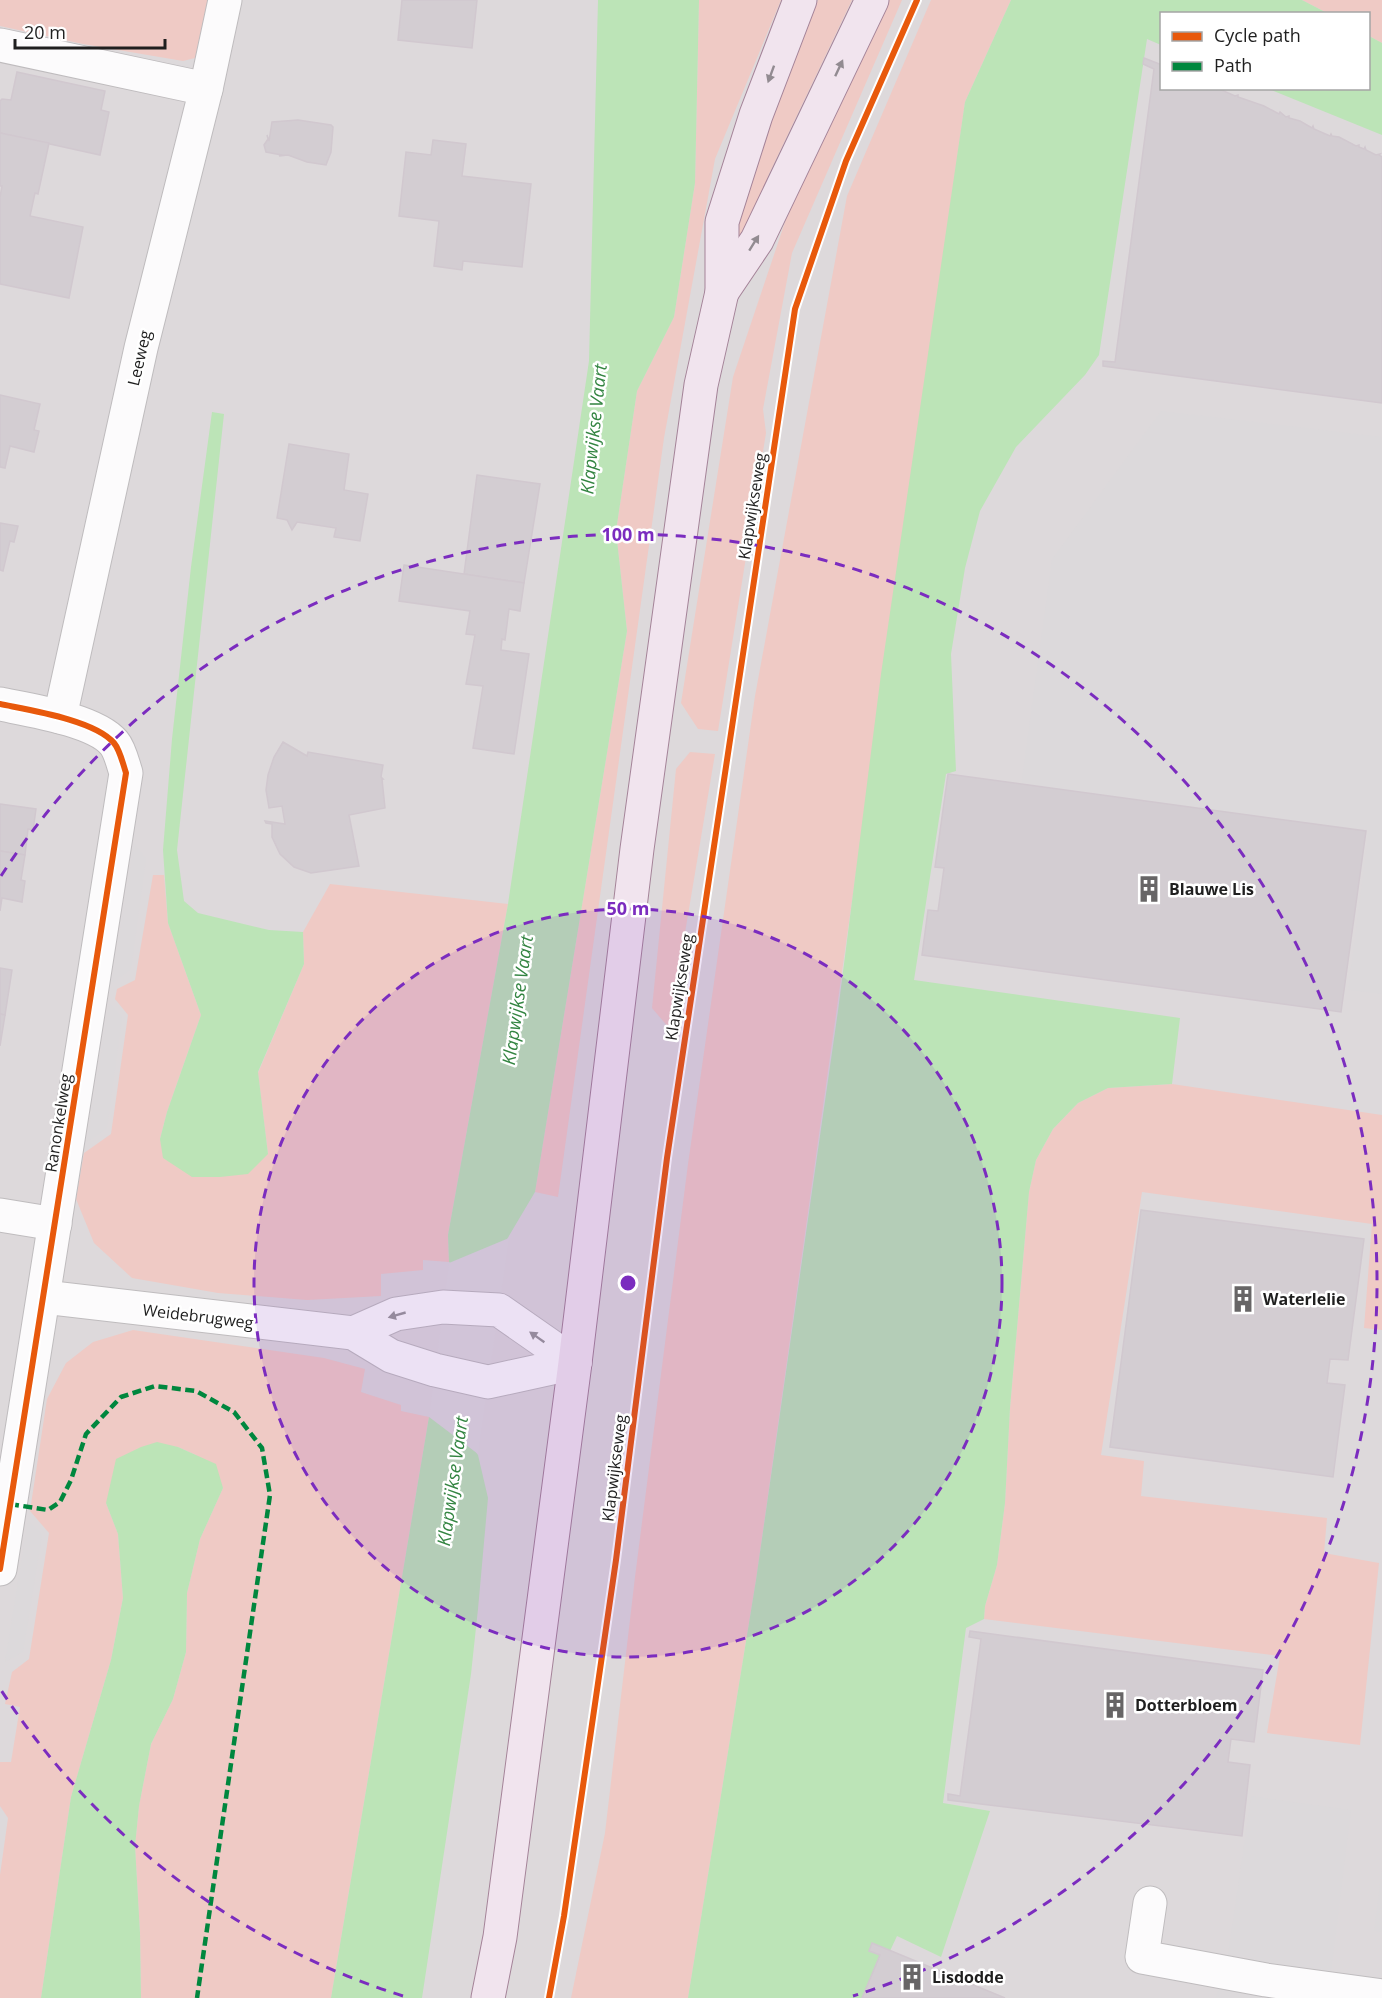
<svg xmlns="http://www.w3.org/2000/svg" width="1382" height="1998" font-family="'Open Sans',sans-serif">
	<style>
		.residential { fill: #ddd9db; fill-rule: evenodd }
		.grass { fill: #efcac5 }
		.parking { fill: #dcd9db }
		.water { fill: #bce4b7 }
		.pier { fill: #dddadc }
		.building { fill: #d3cdd2; stroke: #d1c8cf; stroke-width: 1.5 }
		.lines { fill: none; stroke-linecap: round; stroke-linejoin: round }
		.minor-casing { stroke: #bfbcbe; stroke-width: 35 }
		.major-casing { stroke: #a48398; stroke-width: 35 }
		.minor { stroke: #fcfbfc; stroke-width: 33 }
		.major { stroke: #f1e4ee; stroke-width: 33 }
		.quiet { stroke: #00873e; stroke-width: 4.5; stroke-dasharray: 9 4.5; stroke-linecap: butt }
		.cycleway-casing { stroke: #fff; stroke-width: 10 }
		.cycleway { stroke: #e8590c; stroke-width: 6 }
		.oneway { fill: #928b91 }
		.oneway2 { fill: #999899 }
		.ring { fill: none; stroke: #7b2cbf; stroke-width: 3; stroke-dasharray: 10 8 }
		.labels { text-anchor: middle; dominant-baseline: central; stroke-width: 5; stroke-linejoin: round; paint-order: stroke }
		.street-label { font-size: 16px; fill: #1f1f1f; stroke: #fff }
		.poi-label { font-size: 16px; font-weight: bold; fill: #1f1f1f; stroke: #fff; text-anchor: start }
		.water-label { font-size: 18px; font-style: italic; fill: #348542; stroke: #fff }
		.centre { fill: #7b2cbf; stroke: #fff; stroke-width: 3 }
		.ring-label { font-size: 18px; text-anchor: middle; font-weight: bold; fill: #7b2cbf; stroke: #fff; stroke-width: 5; stroke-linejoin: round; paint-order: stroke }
	</style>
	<rect width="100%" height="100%" fill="#eee7eb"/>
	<path class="residential" d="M0 0H1382V1998H0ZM1162 14H1368V88H1162Z"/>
	<g class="grass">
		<polygon points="0,0 214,0 199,57 183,61 83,44 0,26"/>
		<polygon points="699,0 781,0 715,159 664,438 558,1197 535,1192 627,631 616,531 637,391 674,317 695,183"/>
		<polygon points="818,0 852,0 769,174 747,233 742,239 735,232 768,118"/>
		<polygon points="888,0 902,0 792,253 763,409 766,433 718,731 698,729 681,703 733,377 786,219"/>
		<polygon points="931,0 1011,0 965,102 756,1580 688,1998 571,1998 605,1833 635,1577 688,1164 755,696 847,196"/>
		<polygon points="1302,0 1382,0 1382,43 1369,36 1368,14 1327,13"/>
		<polygon points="690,752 715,754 669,1028 652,1008 676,769"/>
		<polygon points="153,875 164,875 168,923 201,1015 167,1112 160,1139 268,1154 258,1073 304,964 303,932 330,884 508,904 448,1235 449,1262 423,1260 423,1270 381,1274 381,1296 307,1300 218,1293 132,1278 94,1243 76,1199 84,1153 111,1134 128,1015 115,999 117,989 135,980"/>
		<polygon points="1172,1084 1382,1115 1382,1330 1364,1328 1372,1224 1142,1192 1101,1455 1144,1461 1141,1496 1327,1518 1324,1553 1379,1563 1360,1745 1267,1733 1280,1656 984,1619 985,1606 997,1565 1005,1503 1010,1408 1029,1192 1036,1160 1053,1129 1078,1103 1108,1088"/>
		<polygon points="133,1330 324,1358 365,1369 361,1392 401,1405 401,1411 429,1417 331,1998 141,1998 140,1933 135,1846 139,1806 151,1744 173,1699 186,1652 187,1593 200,1539 223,1488 196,1455 178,1447 106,1503 118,1534 123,1598 111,1660 71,1797 41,1998 0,1998 0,1875 8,1818 0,1806 0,1762 11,1762 20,1707 5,1704 12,1672 29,1659 49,1533 30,1511 47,1399 66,1363 93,1342"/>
	</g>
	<g class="parking">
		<polygon points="1161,411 1382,437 1382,994 1348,990 1369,830 1354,828 1351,842 1019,800 1052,559"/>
		<polygon points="134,843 146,859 131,969 112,983"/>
		<polygon points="109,1003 122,1018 107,1128 87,1142"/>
		<polygon points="28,1520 42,1535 23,1652 5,1662"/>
		<polygon points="1251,1796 1351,1810 1328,1998 1215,1998 1219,1986 1247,1990 1252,1957 1228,1955"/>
		<polygon points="1382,1867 1382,1932 1374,1931"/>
	</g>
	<g class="water">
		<polygon points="598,0 699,0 695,183 674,317 637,391 616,531 627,631 535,1192 506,1241 475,1451 478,1455 488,1498 478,1609 471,1674 422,1998 331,1998 429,1417 432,1415 453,1265 449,1262 448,1235 508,904 589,361"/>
		<polygon points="1011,0 1302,0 1327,13 1162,14 1161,45 1147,39 1099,355 1085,375 1016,447 980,511 965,568 951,654 956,771 946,774 914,980 1180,1018 1172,1084 1108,1088 1078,1103 1053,1129 1036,1160 1029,1192 1010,1408 1005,1503 997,1565 985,1606 984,1619 966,1628 943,1803 990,1811 941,1957 897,1936 868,1998 688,1998 756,1580 838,1011 881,674 965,102"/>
		<polygon points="1369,36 1382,43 1382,135 1269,89 1368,88"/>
		<polygon points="212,412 224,414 177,850 184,901 198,913 269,930 303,932 304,964 258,1072 268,1154 248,1174 220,1177 192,1177 163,1158 160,1139 167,1112 201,1015 168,923 163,850 172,739 191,567"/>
		<polygon points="157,1442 178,1447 216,1464 223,1488 200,1539 187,1593 186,1652 173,1699 151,1744 139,1806 135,1846 140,1933 141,1998 41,1998 71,1797 111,1660 123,1598 118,1534 106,1503 116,1459 141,1447"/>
	</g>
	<polygon class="pier" points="509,1238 478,1454 429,1417 449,1263"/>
	<g class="building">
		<polygon points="402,0 477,0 472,48 398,40"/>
		<polygon points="1144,58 1162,65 1162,88 1217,88 1235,96 1238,95 1238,97 1264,106 1279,114 1280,112 1286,117 1289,116 1289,118 1300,121 1312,128 1313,126 1314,129 1330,136 1331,134 1332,136 1339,137 1356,146 1359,145 1359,147 1364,149 1365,147 1366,150 1376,155 1380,154 1379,155 1382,157 1382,403 1103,366 1103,361 1115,362 1154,69 1143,64"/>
		<polygon points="17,72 105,91 101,110 109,112 100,155 0,133 0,101 2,99 11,100"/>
		<polygon points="298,120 331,125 333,127 331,152 326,165 307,162 288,155 279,156 282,155 266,152 264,145 268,139 267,135 269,141 272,122"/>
		<polygon points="0,133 49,143 38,194 35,193 30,216 83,227 69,298 0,284 0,197 2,186 0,186"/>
		<polygon points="433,140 466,144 462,176 531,184 522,267 463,261 462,270 434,266 439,221 399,216 406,152 431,155"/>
		<polygon points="0,395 40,404 34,430 39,431 34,452 10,446 5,468 0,467"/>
		<polygon points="289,444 349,454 344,490 368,494 360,541 334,537 336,528 297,522 292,530 287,520 277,518"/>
		<polygon points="477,475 540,484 524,583 464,574"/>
		<polygon points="0,523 18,526 14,542 10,541 3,571 0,570"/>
		<polygon points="404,565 524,583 520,611 509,609 505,640 502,639 501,650 529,654 514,754 473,748 483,686 466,684 475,635 466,634 470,611 399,601"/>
		<polygon points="283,742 307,756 308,752 383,765 381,777 383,779 382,779 385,808 349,815 359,866 311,873 294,867 280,854 272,837 272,824 266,823 265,821 285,824 282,806 269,808 266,790 268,775 274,757"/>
		<polygon points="948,774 1366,831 1341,1012 922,955 928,910 938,911 944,868 935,867"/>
		<polygon points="0,804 36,809 33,830 28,829 25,855 0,851"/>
		<polygon points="0,851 25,855 21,880 25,881 22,902 2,898 0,911"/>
		<polygon points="0,968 12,970 5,1015 0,1014"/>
		<polygon points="0,1014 5,1015 0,1046"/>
		<polygon points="1141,1210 1364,1239 1348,1360 1330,1359 1327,1383 1345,1385 1333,1477 1110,1447"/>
		<polygon points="970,1631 1263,1670 1254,1742 1231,1739 1228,1762 1250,1765 1242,1836 948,1800 948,1794 960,1796 981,1639 969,1637"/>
		<polygon points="872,1943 1005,1998 862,1998 880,1955 869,1951"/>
	</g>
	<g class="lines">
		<defs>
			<g id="minor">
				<polyline points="0,45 206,89"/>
				<path d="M0 704C29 710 95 720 114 743 120 750 123 764 126 773L0 1569"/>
				<polyline points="60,717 141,348 206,89 225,0"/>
				<polyline points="0,1215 55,1224"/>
				<polyline points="44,1297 353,1333 391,1356 435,1370 488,1382 575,1363"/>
				<polyline points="353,1333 396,1314 443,1307 499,1310 575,1363"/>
				<polyline points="1150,1903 1142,1957 1266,1980 1382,1996"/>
			</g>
			<g id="major">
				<polyline points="722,292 757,240 872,0"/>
				<polyline points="488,1998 500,1937 575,1363 637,849 701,385 722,292 722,222 756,115 800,0"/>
			</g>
		</defs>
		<use href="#minor" class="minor-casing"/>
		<use href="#major" class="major-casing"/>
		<use href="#minor" class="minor"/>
		<use href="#major" class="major"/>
		<polyline class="quiet" points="10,1504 48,1510 60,1502 71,1480 86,1434 121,1397 155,1386 196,1391 234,1412 262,1448 270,1495 197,1998"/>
		<defs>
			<g id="cycleway">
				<path d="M0 704C29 710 95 720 114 743 120 750 123 764 126 773L0 1569"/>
				<polyline points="549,1998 564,1916 616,1560 667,1158 795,309 846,161 917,0"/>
			</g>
		</defs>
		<use href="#cycleway" class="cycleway-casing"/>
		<use href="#cycleway" class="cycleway"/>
	</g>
	<defs><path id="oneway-solid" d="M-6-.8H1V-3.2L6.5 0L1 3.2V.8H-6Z" transform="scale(1.5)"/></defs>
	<g class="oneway">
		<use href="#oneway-solid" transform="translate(839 68) rotate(-65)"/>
		<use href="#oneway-solid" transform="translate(771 74) rotate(110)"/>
		<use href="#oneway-solid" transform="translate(754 243) rotate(-58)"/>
	</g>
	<g class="oneway2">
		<use href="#oneway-solid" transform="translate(397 1315) rotate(164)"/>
		<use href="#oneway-solid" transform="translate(537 1337) rotate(-145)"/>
	</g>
	<circle cx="628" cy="1283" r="374" fill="#7b2cbf" fill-opacity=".12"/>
	<g class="ring">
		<circle cx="628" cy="1283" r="374"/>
		<path d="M403 1996A748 748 0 0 1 1 1690M1 876A748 748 0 1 1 853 1996"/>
	</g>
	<defs>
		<symbol id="building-bare" viewBox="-9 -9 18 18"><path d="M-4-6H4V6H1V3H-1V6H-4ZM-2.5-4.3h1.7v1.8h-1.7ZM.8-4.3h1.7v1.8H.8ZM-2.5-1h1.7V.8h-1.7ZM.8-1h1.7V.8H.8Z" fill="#676566" stroke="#fff" stroke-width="2.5" paint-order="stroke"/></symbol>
	</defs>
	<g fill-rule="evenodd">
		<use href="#building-bare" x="1130" y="870" width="38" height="38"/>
		<use href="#building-bare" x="1224" y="1280" width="38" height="38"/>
		<use href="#building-bare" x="1096" y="1686" width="38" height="38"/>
		<use href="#building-bare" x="893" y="1958" width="38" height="38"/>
	</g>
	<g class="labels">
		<g class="street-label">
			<text transform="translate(139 358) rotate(-77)">Leeweg</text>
			<text transform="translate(752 506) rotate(-81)">Klapwijkseweg</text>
			<text transform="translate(679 987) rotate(-81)">Klapwijkseweg</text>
			<text transform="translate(58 1123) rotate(-81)">Ranonkelweg</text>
			<text transform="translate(198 1316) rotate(7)">Weidebrugweg</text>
			<text transform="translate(614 1468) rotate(-83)">Klapwijkseweg</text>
		</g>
		<g class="poi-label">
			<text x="1169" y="889">Blauwe Lis</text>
			<text x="1263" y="1299">Waterlelie</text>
			<text x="1135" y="1705">Dotterbloem</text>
			<text x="932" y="1977">Lisdodde</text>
		</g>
		<g class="water-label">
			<text transform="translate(593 429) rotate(-84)">Klapwijkse Vaart</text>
			<text transform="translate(517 1000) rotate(-82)">Klapwijkse Vaart</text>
			<text transform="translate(452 1481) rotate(-82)">Klapwijkse Vaart</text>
		</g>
	</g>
	<circle cx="628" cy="1283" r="9" class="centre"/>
	<g class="ring-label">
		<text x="628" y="541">100 m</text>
		<text x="628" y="915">50 m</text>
	</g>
	<rect x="1160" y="12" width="210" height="78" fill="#ffffff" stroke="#a5a5a5" stroke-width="1.5"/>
	<rect x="1172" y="32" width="30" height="9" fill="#e8590c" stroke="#a5a5a5" stroke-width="1.5"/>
	<text x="1214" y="42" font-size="18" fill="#1f1f1f">Cycle path</text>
	<rect x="1172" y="62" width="30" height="9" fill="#00873e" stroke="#a5a5a5" stroke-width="1.5"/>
	<text x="1214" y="72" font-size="18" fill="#1f1f1f">Path</text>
	<path d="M15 39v9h150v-9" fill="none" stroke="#1f1f1f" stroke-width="3"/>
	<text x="24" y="39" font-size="18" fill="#1f1f1f" stroke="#ffffff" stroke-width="4.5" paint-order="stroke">20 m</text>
</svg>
